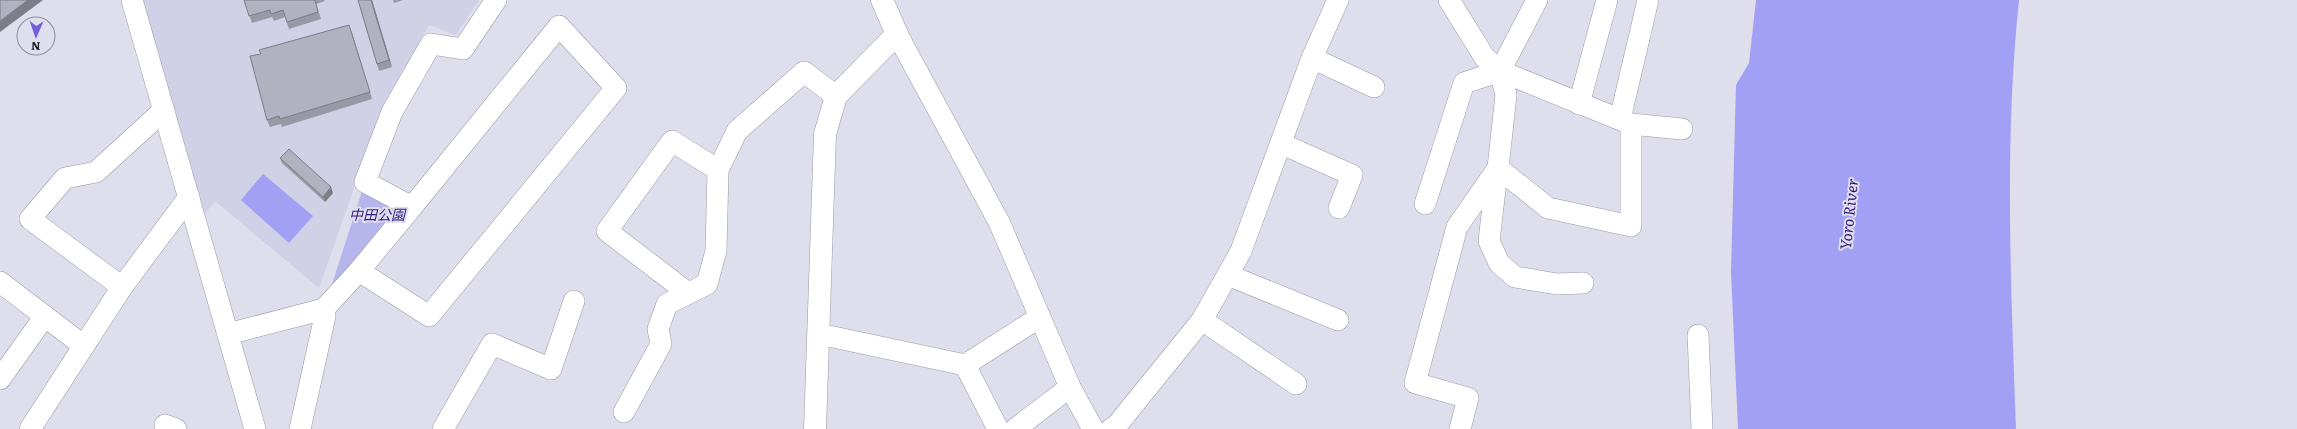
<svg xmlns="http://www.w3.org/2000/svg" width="2297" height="429" font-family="Literata,'Noto Sans JP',serif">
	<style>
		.built { fill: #d0d0e6 }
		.green { fill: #b6b6ec }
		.water { fill: #a2a0f5 }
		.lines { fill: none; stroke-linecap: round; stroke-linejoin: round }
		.minor-casing { stroke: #9a9aa7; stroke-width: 22 }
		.tertiary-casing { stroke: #9a9aa7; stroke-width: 23 }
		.minor { stroke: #fff; stroke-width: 21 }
		.tertiary { stroke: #fff; stroke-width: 22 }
		.wall { fill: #9899a5 }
		.shaded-wall { fill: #7c7d86 }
		.building { fill: #b1b2c0; stroke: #7c7d86 }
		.labels { text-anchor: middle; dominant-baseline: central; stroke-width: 4; stroke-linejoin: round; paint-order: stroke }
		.park-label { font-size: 14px; font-style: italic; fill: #342080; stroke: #dedeec }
		.water-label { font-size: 15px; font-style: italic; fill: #2d1375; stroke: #dedeec }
	</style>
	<rect width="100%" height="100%" fill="#dedeec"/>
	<polygon class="built" points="142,0 479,0 456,35 429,25 384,103 319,288 215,201 203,216"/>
	<polygon class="green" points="365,182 412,207 324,309"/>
	<g class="water">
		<path d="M1756 0H2019C2004 142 2011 287 2016 429H1738L1731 272 1736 85 1749 63Z"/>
		<polygon points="263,174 313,216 289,243 241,200"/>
	</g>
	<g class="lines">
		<defs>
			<g id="minor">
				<polyline points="132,0 255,429"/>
				<polyline points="1449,0 1485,58 1500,71 1631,124 1682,129"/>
				<polyline points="897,34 999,222 1070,387 1093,429"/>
				<polyline points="1312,58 1374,87"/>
				<polyline points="1579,104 1607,0"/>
				<polyline points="1620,119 1648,0"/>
				<polyline points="1282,144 1352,175 1339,208"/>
				<polyline points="1498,168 1548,208 1631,226 1631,124"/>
				<polyline points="1497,172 1489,241 1499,263 1515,277 1557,284 1583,283"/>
				<polyline points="1425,204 1464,83 1500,71"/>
				<polyline points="359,271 429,316 616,88 559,26 412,207"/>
				<polyline points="1228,275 1338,320"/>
				<polyline points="0,282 84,346"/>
				<polyline points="122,287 30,219 65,178 96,172 164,110"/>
				<polyline points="688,293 607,231 672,141 718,170"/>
				<polyline points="1202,320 1296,384"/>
				<polyline points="228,334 324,309 359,271 412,207 365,182 392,112 431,44 463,49 496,0"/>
				<polyline points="819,334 965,365 1040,317"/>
				<polyline points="1698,335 1702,429"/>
				<polyline points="965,365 998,429"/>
				<polyline points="0,379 45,316"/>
				<polyline points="624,412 661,344 658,329 667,304 707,284 716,251 718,170 737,131 804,72 836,96"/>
				<polyline points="165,425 176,429"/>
				<polyline points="30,429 122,287 189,197"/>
				<polyline points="300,429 325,316 324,309"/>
				<polyline points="443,429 492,344 551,369 574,301"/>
				<polyline points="1015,429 1070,387"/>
				<polyline points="1111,429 1117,425 1202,320 1241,251 1312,58 1338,0"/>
				<polyline points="1460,429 1468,398 1415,383 1457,227 1498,168 1506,95 1500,71 1537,0"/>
			</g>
			<polyline id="tertiary" points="815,429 825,134 836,96 897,34 882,0"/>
		</defs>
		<use href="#minor" class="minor-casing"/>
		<use href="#tertiary" class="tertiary-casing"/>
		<use href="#minor" class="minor"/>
		<use href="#tertiary" class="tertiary"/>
	</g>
	<g class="wall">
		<polygon points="244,0 324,0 325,1 316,4 321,19 289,29 285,17 274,21 272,17 252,23"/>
		<polygon points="358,0 372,0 392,67 379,71"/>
		<polygon points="393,0 403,0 394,3"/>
		<polygon points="352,33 372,99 282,127 281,124 270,127 267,120"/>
		<polygon points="280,158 333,193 325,202 282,163"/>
	</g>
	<g class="shaded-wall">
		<polygon points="28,0 43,0 0,32 0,21"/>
		<polygon points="371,0 372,0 392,67 389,60"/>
		<polygon points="349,25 352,33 372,99 370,92"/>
		<polygon points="331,187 333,193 325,202 323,197"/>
	</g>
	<g class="building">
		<polygon points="0,0 28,0 0,21"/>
		<polygon points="244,0 315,0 318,12 287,22 283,10 271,14 270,10 249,16"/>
		<polygon points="358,0 371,0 389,60 377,64"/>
		<polygon points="349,25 370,92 280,119 279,116 267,120 250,56 261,54 259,50"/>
		<polygon points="289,149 331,187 323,197 280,158"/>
	</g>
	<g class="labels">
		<g class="park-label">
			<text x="377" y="214">中田公園</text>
		</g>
		<g class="water-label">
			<text transform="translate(1848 214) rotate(-84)">Yoro River</text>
		</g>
	</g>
	<g transform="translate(36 36) rotate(182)"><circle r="19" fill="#dedeec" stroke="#8e8e99"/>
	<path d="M0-3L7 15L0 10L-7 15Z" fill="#6f60da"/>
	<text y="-6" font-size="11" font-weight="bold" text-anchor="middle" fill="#16171c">N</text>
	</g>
</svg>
